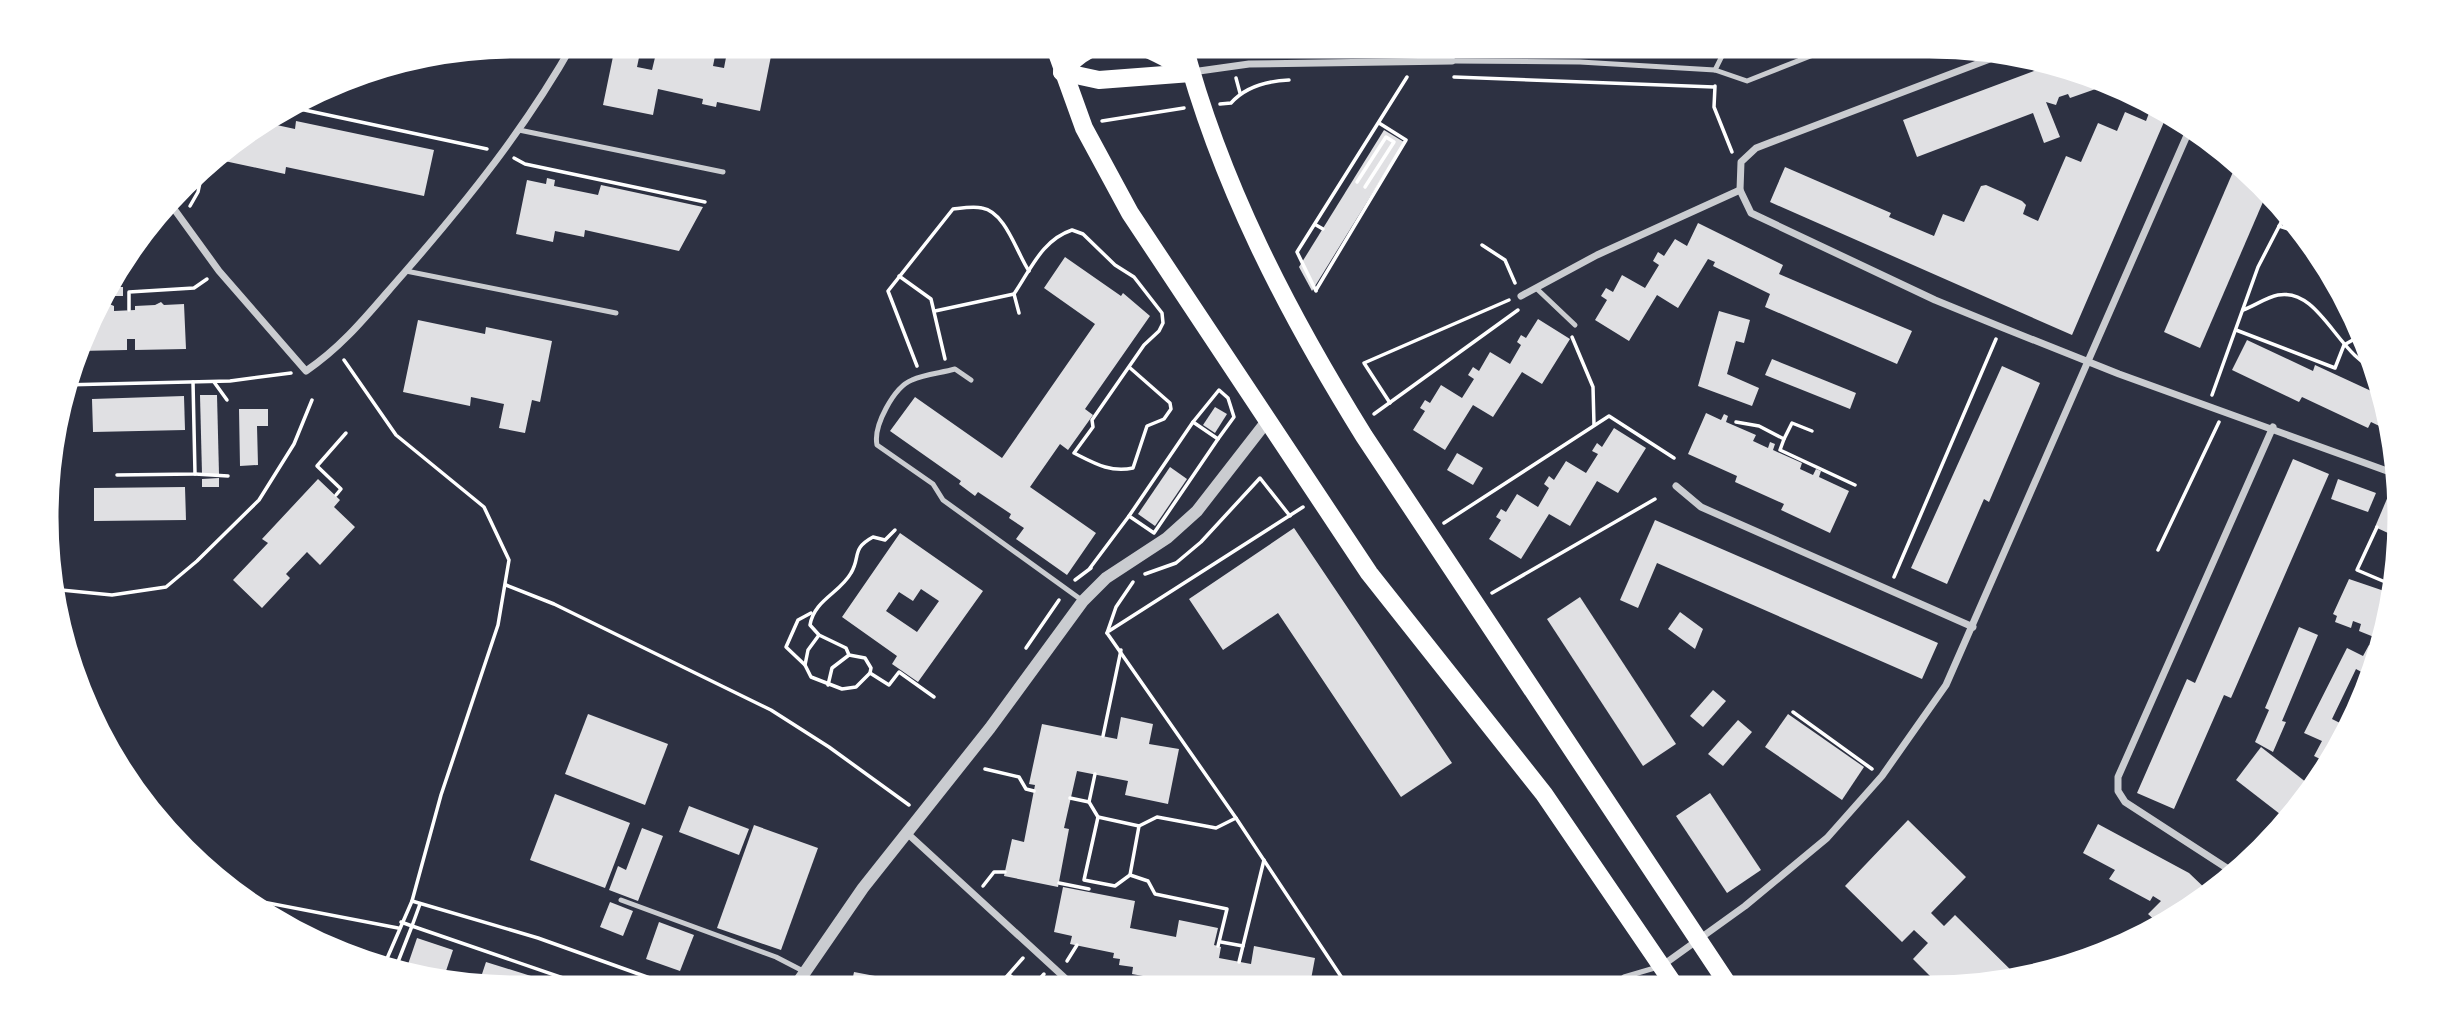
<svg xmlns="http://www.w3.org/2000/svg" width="2446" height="1034" font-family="Bitter,serif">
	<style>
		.building { fill: #e0e0e3; fill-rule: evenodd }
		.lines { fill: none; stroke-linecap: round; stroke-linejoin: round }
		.path { stroke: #fff; stroke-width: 3.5 }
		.service { stroke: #caccd0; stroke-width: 5 }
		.minor { stroke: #caccd0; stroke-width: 7 }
		.tertiary { stroke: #caccd0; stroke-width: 12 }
		.primary { stroke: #fff; stroke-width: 18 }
		.rim { fill: none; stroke: #fff; stroke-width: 9 }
	</style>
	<rect width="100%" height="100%" fill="#2d3142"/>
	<g class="building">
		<polygon points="616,42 641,48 637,67 652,70 658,45 715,56 713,66 724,68 728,47 771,56 760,111 717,102 716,107 702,104 703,99 658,89 653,115 603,105"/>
		<polygon points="1760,42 1791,42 1760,55"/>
		<polygon points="2055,63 2081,67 2110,80 2107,85 2070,98 2068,94 2059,97 2056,105 2046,102 2060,137 2044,143 2033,113 1917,157 1903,120"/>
		<polygon points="2154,100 2170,108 2072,335 1770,202 1785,167 1891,213 1889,217 1934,236 1943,214 1964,222 1981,186 1986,185 2022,201 2026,205 2023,214 2038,221 2066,156 2081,162 2098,123 2117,131 2125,112 2146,121"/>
		<polygon points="258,121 295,129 296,121 434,150 424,196 286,167 285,174 215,159 217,151"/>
		<polygon points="1384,130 1404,142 1312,291 1299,267"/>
		<polygon points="2239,158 2269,188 2200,348 2164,332"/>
		<polygon points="547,178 555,180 554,186 598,195 601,185 703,207 679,251 585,230 584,237 555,231 553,242 516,234 527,180 546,184"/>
		<polygon points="1698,223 1783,265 1779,274 1912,331 1897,364 1765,307 1770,294 1713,266 1715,262 1708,259 1678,308 1657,295 1629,341 1595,320 1607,300 1601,296 1606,288 1613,292 1622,275 1645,288 1659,265 1653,261 1658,252 1664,256 1675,239 1687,246"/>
		<polygon points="1065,257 1121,296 1123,293 1150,316 1085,409 1093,415 1068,450 1060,444 1030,487 1096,533 1067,575 1016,539 1024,528 1009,518 1011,514 978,492 975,496 959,484 961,481 890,431 915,397 1002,458 1095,324 1044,288"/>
		<rect x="109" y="287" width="14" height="9"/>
		<polygon points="161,302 164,305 184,304 186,349 135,350 135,339 127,339 127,350 79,351 79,338 93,307 107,303 114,306 114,311 135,310 135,306 155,305"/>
		<polygon points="1719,311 1750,320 1744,343 1736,341 1727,374 1759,388 1752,406 1698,386"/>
		<polygon points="1538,319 1570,339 1542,384 1522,372 1493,417 1473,405 1445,450 1413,430 1425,411 1420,408 1425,400 1430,403 1441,385 1462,398 1474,379 1468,375 1473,367 1479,371 1490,352 1510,364 1521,345 1517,342 1521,335 1526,338"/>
		<polygon points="418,320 485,334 486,327 552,341 540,402 532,400 525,433 499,428 504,404 471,397 470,406 403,392"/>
		<polygon points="2247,340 2313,371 2315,365 2382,396 2384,391 2387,392 2394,433 2371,422 2368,428 2302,397 2299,402 2232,370"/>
		<polygon points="1772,359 1856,393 1850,409 1765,375"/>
		<polygon points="2002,366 2040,383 1989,502 1984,499 1947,584 1911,568"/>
		<polygon points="200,395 217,395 219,474 202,474"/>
		<polygon points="184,396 185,430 93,432 92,399"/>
		<polygon points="1215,407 1227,414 1215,433 1203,425"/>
		<polygon points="239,409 268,409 268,426 257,426 258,465 240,466"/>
		<polygon points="1706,413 1721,420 1724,414 1728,416 1726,422 1756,435 1753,441 1768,448 1770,442 1775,444 1773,450 1802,463 1800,469 1813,475 1816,469 1821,471 1819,477 1849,491 1830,533 1781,510 1784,504 1735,482 1737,476 1688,454"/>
		<polygon points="1614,428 1646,448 1618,493 1597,481 1570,526 1549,514 1521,559 1489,539 1501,520 1496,517 1501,509 1506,512 1517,494 1538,507 1549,488 1544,484 1549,476 1554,480 1566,461 1586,473 1598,454 1592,451 1597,443 1602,447"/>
		<polygon points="1457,453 1483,468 1473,485 1447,470"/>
		<polygon points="2293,459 2329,474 2231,698 2224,695 2174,809 2137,793 2187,679 2195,683"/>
		<polygon points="1170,467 1187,479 1155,526 1138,514"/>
		<polygon points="219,478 219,487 202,487 202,479"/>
		<polygon points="318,479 340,500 334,507 355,527 320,565 307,552 286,574 290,578 262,608 233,580 268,543 262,539"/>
		<polygon points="2338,479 2376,493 2368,512 2331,499"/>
		<polygon points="185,487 186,520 94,521 94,488"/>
		<polygon points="2389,494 2403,499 2401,539 2375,527"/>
		<polygon points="1655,520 1938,643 1922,679 1657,563 1638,608 1620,600"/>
		<polygon points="1294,528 1452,763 1401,797 1278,613 1223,650 1189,599"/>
		<path d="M900 533 983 591 918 682 892 664 897 656 842 617ZM921 589 939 601 917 632 886 611 899 592 913 601Z"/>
		<polygon points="2349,579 2396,595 2381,631 2377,630 2374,637 2359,631 2361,624 2353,621 2351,628 2335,622 2337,616 2333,614"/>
		<polygon points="1580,597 1676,744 1643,766 1547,619"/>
		<polygon points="1680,612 1703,629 1695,649 1668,629"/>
		<polygon points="2299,627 2318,635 2282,721 2286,722 2273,752 2255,742 2269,710 2265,708"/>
		<polygon points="2369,645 2382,651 2379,669 2352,724 2344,720 2367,675 2356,669 2332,719 2350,728 2332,765 2314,756 2322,741 2304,733 2347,648 2363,656"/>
		<polygon points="1713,690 1726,701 1703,727 1690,716"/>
		<polygon points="588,714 668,744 645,805 565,774"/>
		<polygon points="1788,714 1864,767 1842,800 1765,747"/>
		<polygon points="1121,717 1153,724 1149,744 1179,749 1168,804 1125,795 1128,781 1077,771 1064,828 1069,829 1058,887 1004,876 1012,839 1024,842 1035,785 1029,784 1042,724 1117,739"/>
		<polygon points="1738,720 1752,732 1723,766 1708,754"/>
		<polygon points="2261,747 2316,790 2289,821 2236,780"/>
		<polygon points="1710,793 1761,870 1727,893 1676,816"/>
		<polygon points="555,794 630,823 605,888 530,860"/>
		<polygon points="689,806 749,829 739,855 679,832"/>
		<polygon points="1908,820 1966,877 1931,913 1944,926 1955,915 2021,980 1991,988 1942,988 1913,959 1928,943 1914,930 1902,942 1845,886"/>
		<polygon points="2098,824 2189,873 2211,894 2160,925 2148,914 2161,901 2153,896 2150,901 2109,879 2115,870 2083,853"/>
		<polygon points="754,825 818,848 781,950 717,928"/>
		<polygon points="642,828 663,836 638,901 609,890 618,866 626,870"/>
		<polygon points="1063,887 1135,901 1130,928 1176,937 1179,920 1218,928 1214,945 1221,947 1219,958 1251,964 1254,946 1315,958 1309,990 1223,990 1192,984 1191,990 1152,986 1154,978 1132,974 1133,967 1119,965 1120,959 1113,958 1114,953 1070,944 1072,936 1054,932"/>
		<polygon points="610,902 633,911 623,936 600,927"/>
		<polygon points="659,922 694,935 680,971 646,959"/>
		<polygon points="417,938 453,950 443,980 405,973"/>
		<polygon points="486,962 531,976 526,992 478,986"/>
		<polygon points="854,972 875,976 871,991 850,991"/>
		<polygon points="545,981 576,991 576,992 541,992"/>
	</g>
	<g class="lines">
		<g class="path">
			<polyline points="754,42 767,45"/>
			<polyline points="1214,42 1218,42"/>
			<polyline points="1227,42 1230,54"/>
			<polyline points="1454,77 1714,87"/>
			<polyline points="1236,78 1240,93"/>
			<polyline points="1715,86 1714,107 1732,152"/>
			<path d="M1220 104 1231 103C1246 86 1267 81 1289 80"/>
			<polyline points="281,105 487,149"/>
			<polyline points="1102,121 1184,108"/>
			<polyline points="514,158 525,164 705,202"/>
			<polyline points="1357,182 1386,137 1394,142 1365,187"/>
			<polyline points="190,206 198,192 205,159"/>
			<polyline points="1316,225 1323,229"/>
			<polyline points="2279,226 2312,237"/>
			<polyline points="1482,245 1505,260 1515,283"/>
			<polyline points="899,276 931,299 945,359"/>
			<polyline points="1316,290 1406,140 1379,123"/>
			<polyline points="1316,291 1297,252 1407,77"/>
			<polyline points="129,310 129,292 194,288 207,279"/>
			<path d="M2243 310C2254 306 2267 297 2278 295 2321 287 2339 360 2379 370"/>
			<polyline points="935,311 1014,294"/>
			<path d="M1019 313 1014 294C1031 269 1042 240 1072 230L1083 234 1115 265 1134 277 1162 313 1163 323 1159 331 1144 345 1092 420 1093 427 1074 453C1094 463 1110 473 1133 468L1147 426 1164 419 1171 409 1170 403 1129 367"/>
			<polyline points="2236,330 2335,368 2344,345 2365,333"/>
			<polyline points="1572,337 1593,387 1594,425"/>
			<polyline points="344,360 396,435 484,507 509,560 498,625 441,795 412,901 382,970"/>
			<path d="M917 366 888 291 953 209C962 208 973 206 982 208 1006 212 1017 254 1029 271"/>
			<polyline points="214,382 227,400"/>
			<polyline points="62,385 230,381 291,373"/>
			<polyline points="2212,395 2258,267 2288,209"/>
			<polyline points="1390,403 1364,363 1509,300"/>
			<polyline points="1374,414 1518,310"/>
			<polygon points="1193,422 1218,439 1154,533 1129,516"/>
			<polyline points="1193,422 1219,390 1228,398 1234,417 1218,439"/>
			<polyline points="1736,422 1759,426 1784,439 1780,450 1855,485"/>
			<polyline points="1784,439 1792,423 1812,431"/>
			<polyline points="195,474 228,476"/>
			<polyline points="117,475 195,474 193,382"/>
			<polyline points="336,495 341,489 317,466 346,433"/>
			<polyline points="2391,495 2395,487"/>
			<polyline points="1444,523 1609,416 1674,458"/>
			<polyline points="2377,527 2357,570 2397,587"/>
			<path d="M895 530 885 540 873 537C851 549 861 556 851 573 840 593 814 600 810 625L819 635 846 648 849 655 865 658 871 668 870 673 889 685 899 672 934 697"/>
			<polyline points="2158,550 2219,422"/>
			<polyline points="1090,568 1129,516"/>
			<polyline points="1145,574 1176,563 1201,542 1260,478 1290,516"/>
			<polyline points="1894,577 1996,339"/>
			<polyline points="1075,580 1091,568"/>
			<polyline points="506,585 554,604 771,710 829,747 909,805"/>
			<polyline points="51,589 112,595 166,587 197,561 259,500 294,444 312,400"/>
			<polyline points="1492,593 1655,499"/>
			<polyline points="811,613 798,620 786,647 805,665 811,677 842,689 856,687 870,673"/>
			<polyline points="1109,631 1303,507"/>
			<polyline points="1107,633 1236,818 1350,990"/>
			<polyline points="1107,633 1116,607 1133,582"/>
			<polyline points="1026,648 1059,600"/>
			<polyline points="805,665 808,650 819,635"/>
			<polyline points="828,685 832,668 849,655"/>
			<polyline points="1793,712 1872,769"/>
			<polyline points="1103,736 1121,650"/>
			<polyline points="985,769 1019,777 1026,789 1034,791"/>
			<polyline points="1095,774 1089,802 1098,817"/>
			<polyline points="1070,798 1089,802"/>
			<polyline points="1130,875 1115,886 1084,880 1098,817 1139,826"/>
			<polyline points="1059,883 1089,889"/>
			<polyline points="983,886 994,872 1005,872"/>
			<polyline points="232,896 398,928"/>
			<polyline points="412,901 538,938 689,992"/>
			<polyline points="401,922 412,926 420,904"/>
			<polyline points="1221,942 1243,946"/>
			<polyline points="1218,946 1227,909 1155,894 1148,881 1130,875 1139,826 1157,817 1216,828 1236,818"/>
			<polyline points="1067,961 1077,945"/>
			<polyline points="1239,962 1264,860"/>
			<polyline points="394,972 412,926 604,992"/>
			<polyline points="1009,975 1029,990"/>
			<polyline points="1090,984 1122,990"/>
			<polyline points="1204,990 1205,986"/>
			<polyline points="994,991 1023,958"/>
			<polyline points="1029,991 1044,974"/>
		</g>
		<g class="service">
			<polyline points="1452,61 1580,62 1715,70 1747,81 1846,42"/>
			<polyline points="1715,70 1729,42"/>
			<polyline points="519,130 723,172"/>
			<polyline points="406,271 616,313"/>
			<polyline points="1536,288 1575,325"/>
			<path d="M971 380 955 369C941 373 925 374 912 380 894 387 873 426 877 445L933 484 943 500 1083 601"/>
			<polyline points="621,900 776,957 805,972"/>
			<polyline points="1608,989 1624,977 1658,967"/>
		</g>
		<g class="minor">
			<polyline points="1430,42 1443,42"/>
			<polyline points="2003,54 1756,148 1741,162 1740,190 1751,213 1935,300 2001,327 2119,374 2401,476"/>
			<polyline points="1192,72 1249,64 1452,61"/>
			<path d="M169 202 219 271 306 371C346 344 372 309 404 273 467 201 527 126 574 42"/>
			<polyline points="1521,296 1597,255 1740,190"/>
			<polyline points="1676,486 1701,507 1973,627"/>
			<polyline points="908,834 1078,990"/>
			<polyline points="2239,876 2125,802 2118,791 2118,777 2273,427"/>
			<polyline points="1663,965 1745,906 1827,838 1882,776 1946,685 2192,124"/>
		</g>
		<polyline class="tertiary" points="792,991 863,888 990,728 1083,601 1106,578 1167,538 1197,511 1267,421"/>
		<g class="primary">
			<polyline points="1053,42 1084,128 1130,213 1369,573 1544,794 1677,989"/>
			<path d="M1183 42C1220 183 1287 312 1364 436L1731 989"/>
			<path d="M1062 72C1104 23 1144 43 1191 73"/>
			<polyline points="1062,72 1099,80 1191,73"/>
		</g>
	</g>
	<path d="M0 0H2446V1034H0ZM517 54H1929A463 463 0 0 1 2392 517V517A463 463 0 0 1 1929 980H517A463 463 0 0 1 54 517V517A463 463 0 0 1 517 54Z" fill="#fff" fill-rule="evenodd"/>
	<path class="rim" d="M517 54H1929A463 463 0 0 1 2392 517V517A463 463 0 0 1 1929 980H517A463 463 0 0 1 54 517V517A463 463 0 0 1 517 54Z"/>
</svg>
